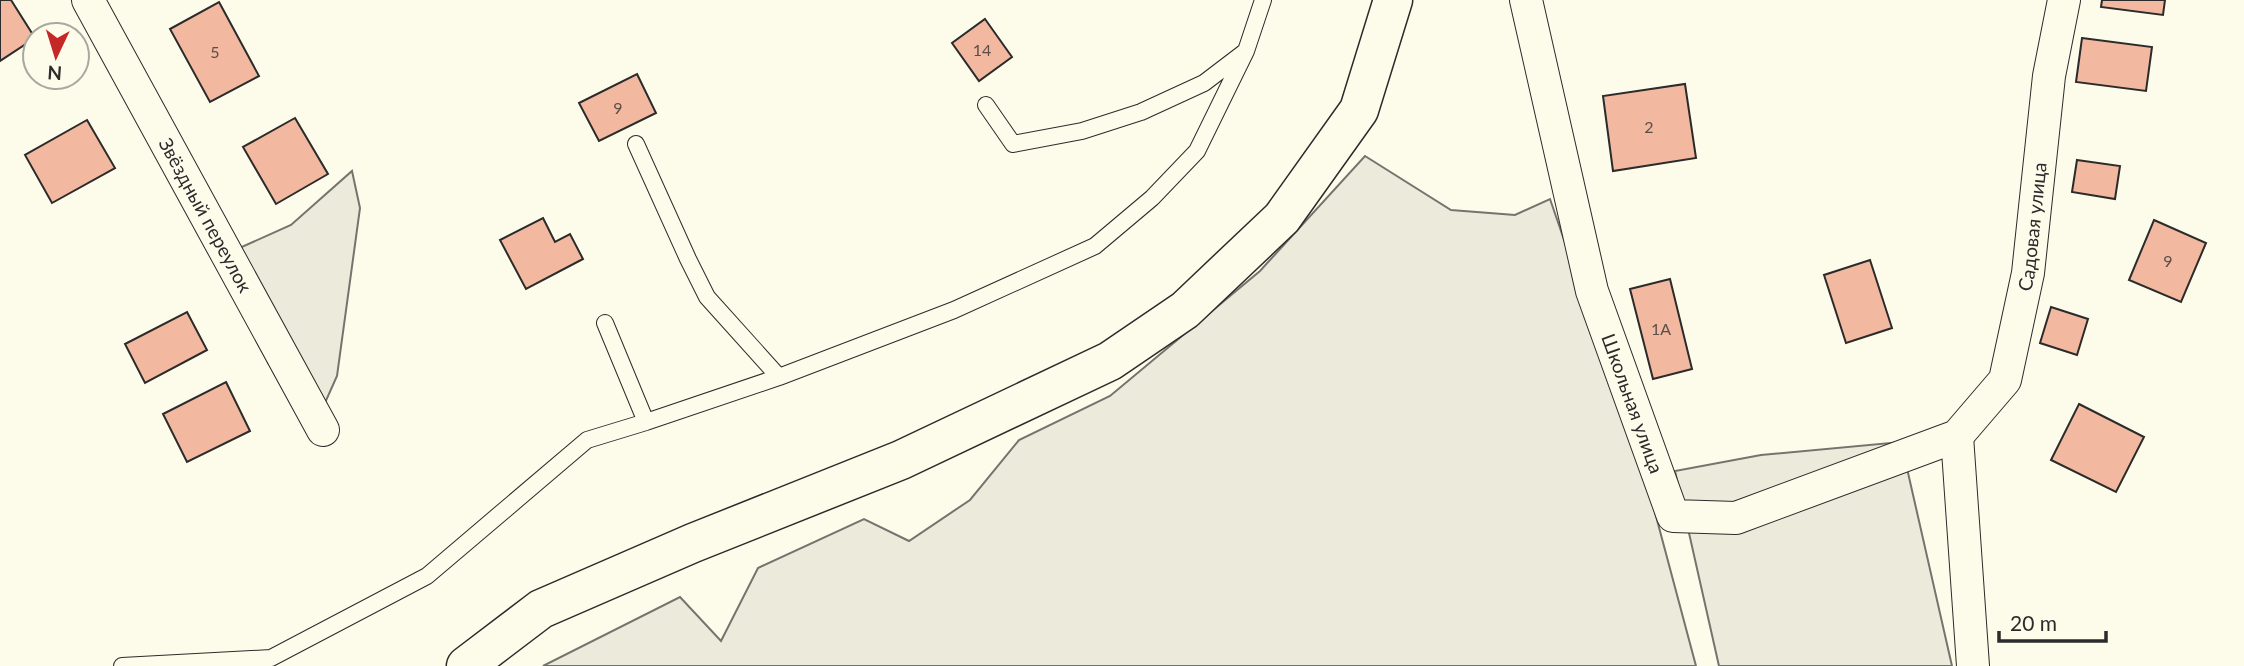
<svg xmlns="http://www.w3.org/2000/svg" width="2244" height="666" viewBox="0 0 2244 666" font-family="Lato,sans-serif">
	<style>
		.green { fill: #ecebdb; stroke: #74746e; stroke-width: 2 }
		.building { fill: #f2b8a0; stroke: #2b2b2b; stroke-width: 2 }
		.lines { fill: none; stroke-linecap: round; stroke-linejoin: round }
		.service-casing { stroke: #2b2b2b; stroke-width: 18 }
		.minor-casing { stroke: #2b2b2b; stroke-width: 34 }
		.tertiary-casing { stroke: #2b2b2b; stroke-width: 41 }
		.service { stroke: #fdfbea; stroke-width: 16 }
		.minor { stroke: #fdfbea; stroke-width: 32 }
		.tertiary { stroke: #fdfbea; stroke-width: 38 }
		.labels { text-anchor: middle; stroke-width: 5; stroke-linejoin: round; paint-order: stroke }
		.number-label { font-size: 16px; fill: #5d4e48 }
		.street-label { font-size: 19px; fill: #2b2b2b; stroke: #fdfbea }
	</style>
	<rect width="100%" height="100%" fill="#fdfbea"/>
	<!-- green -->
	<path class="green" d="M1365,156L1451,210L1515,215L1550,199L1645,475L1696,666H543L680,597L721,641L758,568L864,519L909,541L970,500L1019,440L1110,396L1260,271Z
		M352,171L360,208L337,376L320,414L268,363L259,302L226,254L291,225Z
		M1901,442L1952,666H1719L1675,471L1761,455Z"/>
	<!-- building -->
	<path class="building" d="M0,0H11L35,38L0,61Z
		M2102,0H2165L2163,15L2101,7Z
		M219,2L259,76L210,102L170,29Z
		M985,19L1012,57L979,81L952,43Z
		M2082,38L2152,47L2146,91L2076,82Z
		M637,74L656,113L599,141L579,103Z
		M1685,84L1696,158L1613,171L1603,96Z
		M295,118L328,174L276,204L243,147Z
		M87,120L115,168L52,203L25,155Z
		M2077,160L2120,166L2115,199L2072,192Z
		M543,218L555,242L570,234L583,259L526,289L500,240Z
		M2154,220L2206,243L2181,302L2129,280Z
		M1870,260L1892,328L1846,343L1824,275Z
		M1670,279L1692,369L1653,379L1630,289Z
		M2051,307L2088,319L2077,355L2040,343Z
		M187,312L207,350L145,383L125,344Z
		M226,382L250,431L187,462L163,414Z
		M2079,404L2144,437L2116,492L2051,460Z"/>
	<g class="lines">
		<defs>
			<path id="service" d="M986,105L1013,144L1082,131L1141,112L1204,83L1246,51L1263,0
				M636,144L688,259L707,297L779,377
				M605,323L646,422L779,377L954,310L1095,246L1152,198L1197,151L1246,51
				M122,666L271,658L427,576L587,440L646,422"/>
			<g id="minor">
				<path id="s1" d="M88,0L323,430"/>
				<path id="s2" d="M1526,0L1592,291L1673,516L1736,518L1957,436L2005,380L2028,273L2049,76L2064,0"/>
				<path d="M1957,436L1973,666"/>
			</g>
			<path id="tertiary" d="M466,666L541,609L693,543L901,460L1110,361L1185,310L1282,218L1359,110L1393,0"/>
		</defs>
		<!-- service casing -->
		<use href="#service" class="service-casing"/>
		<!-- minor casing -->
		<use href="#minor" class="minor-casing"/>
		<!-- tertiary casing -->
		<use href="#tertiary" class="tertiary-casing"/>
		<!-- service -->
		<use href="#service" class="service"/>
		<!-- minor -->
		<use href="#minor" class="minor"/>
		<!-- tertiary -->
		<use href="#tertiary" class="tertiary"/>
	</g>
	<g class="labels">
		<!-- number labels -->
		<g class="number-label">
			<text x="982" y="56">14</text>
			<text x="215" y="58">5</text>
			<text x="618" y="114">9</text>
			<text x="1649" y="133">2</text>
			<text x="2168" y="267">9</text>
			<text x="1661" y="335">1А</text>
		</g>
		<!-- street labels -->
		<g class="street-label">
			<text dy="7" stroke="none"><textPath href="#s1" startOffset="245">Звёздный переулок</textPath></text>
			<text dy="7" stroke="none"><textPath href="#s2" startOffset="1066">Садовая улица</textPath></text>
			<text dy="7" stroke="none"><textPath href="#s2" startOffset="418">Школьная улица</textPath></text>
		</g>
	</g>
	<!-- north arrow -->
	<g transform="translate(56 56) rotate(184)"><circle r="33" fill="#fdfbea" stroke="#a9a89e" stroke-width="2"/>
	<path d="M0-5L12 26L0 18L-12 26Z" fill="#c62828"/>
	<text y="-10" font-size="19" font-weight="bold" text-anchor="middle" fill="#2b2b2b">N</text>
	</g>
	<!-- scale -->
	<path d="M1999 631v10h107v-10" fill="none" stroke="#2b2b2b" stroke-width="3.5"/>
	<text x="2010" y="631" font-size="21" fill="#2b2b2b" stroke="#fdfbea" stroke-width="5" paint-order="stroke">20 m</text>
</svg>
